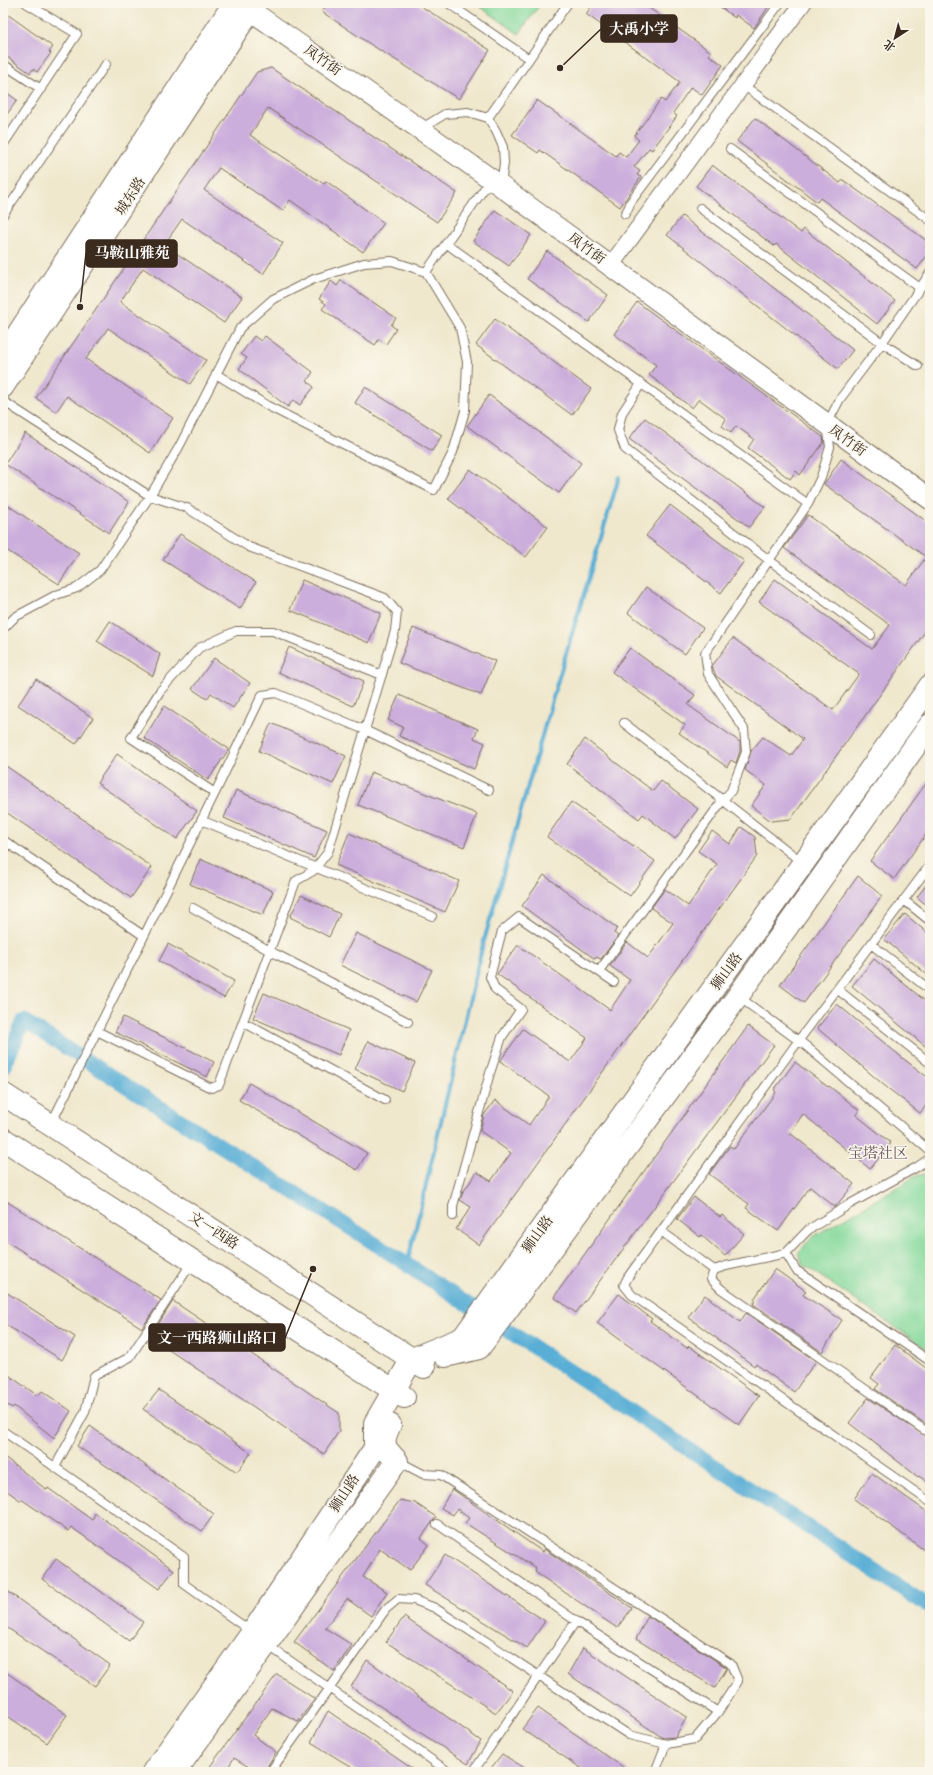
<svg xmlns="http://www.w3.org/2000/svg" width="933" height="1775" viewBox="0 0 933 1775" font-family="'Gentium Book Plus','Noto Serif SC',serif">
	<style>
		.green { fill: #85d99b; stroke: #60825c }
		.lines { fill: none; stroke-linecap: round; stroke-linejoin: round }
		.stream { stroke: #58aed5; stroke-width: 4 }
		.canal { stroke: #58aed5; stroke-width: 15 }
		.building { fill: #cbaedc }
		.service-casing { stroke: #7a6c5b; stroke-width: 10 }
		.minor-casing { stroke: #7a6c5b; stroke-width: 18 }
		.tertiary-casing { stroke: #7a6c5b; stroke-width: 22 }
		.secondary-casing { stroke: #7a6c5b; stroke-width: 24 }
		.primary-casing { stroke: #7a6c5b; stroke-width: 24 }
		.service { stroke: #fff; stroke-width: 8 }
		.minor { stroke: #fff; stroke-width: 16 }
		.tertiary { stroke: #fff; stroke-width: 20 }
		.secondary { stroke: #fff; stroke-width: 22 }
		.primary { stroke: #fff; stroke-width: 22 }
		.labels { text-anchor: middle; stroke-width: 3; stroke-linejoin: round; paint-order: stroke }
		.street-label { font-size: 14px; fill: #3b2a1e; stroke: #fbf7ec }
		.neighbourhood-label { font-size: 15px; fill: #6d5860; stroke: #fbf7ec }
		.leader { fill: none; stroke: #3b2a1e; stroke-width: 1.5 }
		.callout-dot { fill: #3b2a1e; stroke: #fbf7ec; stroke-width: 1.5 }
		.callout { fill: #3b2a1e; stroke: #3b2a1e; stroke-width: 1.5 }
		.callout-label { font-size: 15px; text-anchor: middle; font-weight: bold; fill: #fff }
	</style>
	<rect width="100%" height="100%" fill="#fbf7ec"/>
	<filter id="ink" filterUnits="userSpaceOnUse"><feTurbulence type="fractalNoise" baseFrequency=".025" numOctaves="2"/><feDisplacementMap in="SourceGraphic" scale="8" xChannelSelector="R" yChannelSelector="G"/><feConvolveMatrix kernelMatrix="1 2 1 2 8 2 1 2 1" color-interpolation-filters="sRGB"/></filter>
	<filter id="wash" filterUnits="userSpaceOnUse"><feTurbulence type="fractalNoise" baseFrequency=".012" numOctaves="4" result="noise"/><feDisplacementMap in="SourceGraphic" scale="16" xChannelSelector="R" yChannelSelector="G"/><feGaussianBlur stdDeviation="0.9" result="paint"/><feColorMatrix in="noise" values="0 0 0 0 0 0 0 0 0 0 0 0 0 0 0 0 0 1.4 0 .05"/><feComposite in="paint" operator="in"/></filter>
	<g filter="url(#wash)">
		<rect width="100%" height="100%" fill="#f0e8cd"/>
		<!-- green -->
		<path class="green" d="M475,3H541L519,34Z
			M930,1173V1351L804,1265L798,1253L811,1238L916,1176Z"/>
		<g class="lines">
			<!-- stream -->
			<path class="stream" d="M407,1265L482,948L553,697L619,477"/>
			<!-- canal -->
			<path class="canal" d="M3,1068L24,1021L388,1252L930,1607"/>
		</g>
		<g id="blocks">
			<!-- building -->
			<path class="building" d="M327,3H416L490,50L459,99L373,46L322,12Z
				M594,3H642L711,52L709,55L723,65L702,95L691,87L673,113L677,116L652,150L649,148L634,167L640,171L637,175L641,177L620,207L540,150L538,153L512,135L537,100L616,156L619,152L626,157L639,140L634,136L661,99L665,102L680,82L586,14Z
				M715,3H771L754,28L736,15L735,18Z
				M3,11L53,47L49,52L51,53L37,72L33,69L30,73L3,54Z
				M271,68L457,193L437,222L268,108L250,135L324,184L326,181L384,223L363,252L290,200L283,211L219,168L204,190L283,243L263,274L182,219L164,245L242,297L224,323L143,268L120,302L206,360L190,384L108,328L86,359L173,418L150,453L67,396L56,412L36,398L257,72Z
				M3,90L17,100L3,120Z
				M755,118L840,183L843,180L930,243V252L917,269L820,198L817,202L737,141Z
				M712,165L801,233L804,229L895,301L877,324L776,244L774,246L696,186Z
				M495,210L531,235L509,266L473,241Z
				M682,216L853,350L838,369L667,235Z
				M547,251L608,295L589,322L527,279Z
				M341,280L396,318L391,325L396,329L386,344L379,339L375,345L322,309L326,304L319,299L331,281L337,286Z
				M637,302L823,437L824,442L800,475L796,471L790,479L748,448L754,439L736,426L731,433L722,426L726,419L699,399L692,408L649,375L656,365L614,334Z
				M495,319L591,389L572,415L476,345Z
				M254,336L261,341L265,336L313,372L307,381L314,387L300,405L293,400L288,407L239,369L247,358L241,354Z
				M365,387L442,435L432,451L355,403Z
				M489,395L581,463L559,493L467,426Z
				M645,418L765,507L749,527L629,439Z
				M25,433L129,502L109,533L5,464Z
				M841,459L930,524V625L791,819L771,821L751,806L766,785L745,770L751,751L763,737L791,756L803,739L716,676L712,666L733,638L833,710L859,674L759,602L775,579L872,649L890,625L784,548L808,515L906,585L926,557L824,484Z
				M470,469L548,527L526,557L448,499Z
				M3,502L79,553L59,584L3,548Z
				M670,505L744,561L721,593L646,536Z
				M180,534L256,582L240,609L163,560Z
				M302,580L381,613L369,643L290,610Z
				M646,587L703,628L685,654L628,613Z
				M110,621L160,654L153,676L97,641Z
				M413,628L495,661L481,695L399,663Z
				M289,647L364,681L353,706L278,672Z
				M630,648L695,695L688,705L740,742V751L736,763L731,760L727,767L679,733L685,725L612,672Z
				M214,658L250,683L233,708L211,693L207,699L192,689Z
				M36,679L93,718L76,744L18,705Z
				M399,695L478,729L474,738L485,743L474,769L399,736L403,727L388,720Z
				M164,706L229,749L208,780L144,738Z
				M271,723L346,756L333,784L259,751Z
				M585,739L653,791L661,781L698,809L675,839L643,814L639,819L567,764Z
				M117,754L197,811L177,839L97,783Z
				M3,764L152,867L131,898L3,810Z
				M371,772L477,814L464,847L358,805Z
				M930,778V829L894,879L870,861Z
				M236,790L327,830L314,858L224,818Z
				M571,802L655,861L630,896L547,837Z
				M741,827L755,837L757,856L479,1245L456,1229L471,1207L460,1200L463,1192L477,1172L491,1181L511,1153L480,1131L484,1115L495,1100L529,1125L549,1096L500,1061L523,1029L570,1062L587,1038L497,974L518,945L610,1010L630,980L610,966L627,942L648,958L673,923L651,908L665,889L688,906L717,864L698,851L712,831L730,844Z
				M349,833L459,881L445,912L336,865Z
				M200,859L273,891L263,915L190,884Z
				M544,875L617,928L614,933L618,936L601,959L596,957L595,959L522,906Z
				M858,876L882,896L804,1003L780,985Z
				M930,880V908L917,897Z
				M301,895L340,914L329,937L290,917Z
				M905,914L930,935V977L884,939Z
				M356,933L432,970L416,1002L340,965Z
				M168,944L234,981L224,998L159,961Z
				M874,959L930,1005V1050L852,986Z
				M264,993L349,1030L339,1055L253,1018Z
				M837,1004L905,1060L930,1079V1101L920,1113L885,1086L817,1028Z
				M123,1017L214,1062L207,1077L115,1032Z
				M748,1026L774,1045L576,1313L554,1297Z
				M368,1041L415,1063L402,1091L355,1069Z
				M795,1062L828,1087L829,1086L859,1110L856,1115L891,1143L870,1169L803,1114L790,1133L854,1184L835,1207L810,1187L778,1231L746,1208L749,1204L709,1174L730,1146L734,1149L776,1092L774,1090Z
				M249,1083L367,1153L357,1170L239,1100Z
				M694,1197L720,1217L722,1215L744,1234L725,1256L701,1235L700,1237L677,1219Z
				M3,1199L161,1300L142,1328L3,1239Z
				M775,1269L806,1291L803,1295L842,1320L822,1352L753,1304L756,1300L754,1299Z
				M3,1290L75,1337L62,1360L3,1323Z
				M619,1294L652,1319L650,1321L687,1348L689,1346L759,1396L739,1425L597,1323Z
				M705,1295L740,1322L746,1313L816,1361L794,1392L756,1364L754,1366L688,1317Z
				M173,1301L339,1413V1431L324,1454L151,1338L152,1334Z
				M895,1345L930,1371V1427L875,1389L879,1384L871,1378Z
				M3,1371L38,1396L42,1391L71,1411L54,1438L14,1406L12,1408L3,1402Z
				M159,1390L251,1453L237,1472L143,1409Z
				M868,1398L930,1439V1484L919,1476L918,1477L849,1423Z
				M90,1426L214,1514L202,1531L77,1446Z
				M3,1456L47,1490L48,1488L92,1520L95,1513L174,1570L159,1589L71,1527L68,1531L21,1499V1501L3,1488Z
				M872,1473L930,1514V1541L924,1550L854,1499Z
				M452,1489L543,1552L544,1549L632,1608L617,1628L535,1572L536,1568L465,1523L469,1518L457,1509L453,1515L441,1508Z
				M400,1500L415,1503L436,1517L421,1538L429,1545L410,1570L380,1549L363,1577L387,1592L371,1616L347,1599L325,1628L352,1645L334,1671L294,1642Z
				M445,1555L545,1621L527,1648L425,1585Z
				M56,1559L143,1622L129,1641L42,1579Z
				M3,1588L110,1665L95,1686L3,1625Z
				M648,1616L727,1668L715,1688L636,1639Z
				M404,1617L513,1691L496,1713L386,1642Z
				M583,1648L687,1717L675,1737L663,1738L568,1674Z
				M367,1660L481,1741L468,1764L351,1687Z
				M3,1670L67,1715L47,1743L3,1713Z
				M277,1674L315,1699L298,1721L272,1708L253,1735L276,1752L264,1772H257L234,1758L225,1772H206Z
				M538,1708L630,1772H587L522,1729Z
				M328,1711L417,1772H359L311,1742Z
				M502,1754L531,1772H488Z"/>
		</g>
	</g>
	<g filter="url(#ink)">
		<use href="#blocks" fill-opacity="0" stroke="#7a6c5b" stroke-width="1"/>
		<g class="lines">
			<defs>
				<path id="service" d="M448,3L529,59
					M3,64L41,89
					M743,85L930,220
					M488,118L568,3
					M419,125H427L445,114L468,112L488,118L496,131L503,147L504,163L501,185
					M3,145L77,34L26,3
					M700,208L882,343L918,366
					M625,214L629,207L630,203L780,3
					M3,215L106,64
					M447,244L808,504
					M426,272L491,179
					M920,288L930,273
					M641,384L622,413L618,430L625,449L769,560L871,635
					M3,401L150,496L187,508L249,547L385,598L397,612L395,631L328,852L313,871L296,881L219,1085L211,1088L97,1031
					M3,629L15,617L56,595L77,588L100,570L150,496L179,447L240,328L273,299L314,279L364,263L392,261L426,272L460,328L467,362L465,411L453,452L434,490L266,405L216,374
					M624,723L803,863
					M215,793L262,695L276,693L365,730L489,790
					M201,820L432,916
					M3,840L144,936L51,1124
					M930,865L799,1040L628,1277L624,1285L632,1295L930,1502
					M904,900L930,921
					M193,908L270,951L408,1022
					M144,936L215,793L131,738L160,691L199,648L236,631H273L382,675
					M871,944L930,990
					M599,971L722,801L731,791L746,752L744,729L708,674L705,653L808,504L821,477L830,447L827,424L840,399L882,343L920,288L730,149
					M837,989L930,1063
					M739,997L806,1046L930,1151
					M243,1022L385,1100
					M930,1158L917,1167L850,1204L808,1230L786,1253L796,1270L930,1361
					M453,1216V1206L490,1073L502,1037L521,1009L495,989L490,977L502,931L519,917L614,982
					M661,1231L714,1270
					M786,1253L726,1266L714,1270L711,1279L721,1289L930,1434
					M3,1431L184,1557V1584L252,1632
					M55,1467L85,1412L94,1376L130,1357L192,1262
					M437,1524L576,1621L718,1712
					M266,1644L449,1772
					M270,1772L386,1609L398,1599L414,1600L435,1608L629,1735L666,1744L695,1739L718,1712L738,1681L731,1664L441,1475L423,1474L398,1461
					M473,1772L576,1621
					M655,1772L666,1744"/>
				<path id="minor" d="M611,265L803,3"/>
				<path id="tertiary" d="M240,3L491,179L930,499
					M3,355L233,3
					M3,388L256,3"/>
				<path id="secondary" d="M445,1356L479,1348L738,996L930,725
					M153,1772L252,1633L375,1448V1423L412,1359L463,1338L930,686
					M175,1772L397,1461C383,1447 381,1443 390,1425"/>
				<path id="primary" d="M3,1094L424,1367
					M3,1139L404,1397"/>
			</defs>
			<!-- service casing -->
			<use href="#service" class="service-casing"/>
			<!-- minor casing -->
			<use href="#minor" class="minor-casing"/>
			<!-- tertiary casing -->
			<use href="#tertiary" class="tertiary-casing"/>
			<!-- secondary casing -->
			<use href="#secondary" class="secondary-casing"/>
			<!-- primary casing -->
			<use href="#primary" class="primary-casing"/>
			<!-- service -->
			<use href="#service" class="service"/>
			<!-- minor -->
			<use href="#minor" class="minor"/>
			<!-- tertiary -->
			<use href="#tertiary" class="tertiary"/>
			<!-- secondary -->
			<use href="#secondary" class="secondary"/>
			<!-- primary -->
			<use href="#primary" class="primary"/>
		</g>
	</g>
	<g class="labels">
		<!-- street labels -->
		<g class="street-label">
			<text transform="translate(323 60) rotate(35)" y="5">凤竹街</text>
			<text transform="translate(130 196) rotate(-57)" y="5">城东路</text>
			<text transform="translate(587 248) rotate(36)" y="5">凤竹街</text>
			<text transform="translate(848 440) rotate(36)" y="5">凤竹街</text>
			<text transform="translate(726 971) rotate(-54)" y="5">狮山路</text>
			<text transform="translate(214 1230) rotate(33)" y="5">文一西路</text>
			<text transform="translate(537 1234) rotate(-54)" y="5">狮山路</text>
			<text transform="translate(344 1493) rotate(-57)" y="5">狮山路</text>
		</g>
		<!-- neighbourhood labels -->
		<g class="neighbourhood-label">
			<text x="878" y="1158">宝塔社区</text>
		</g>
	</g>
	<!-- callouts -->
	<path class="leader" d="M560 68L601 29M80 307L86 253M313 1269L285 1338"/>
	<g class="callout-dot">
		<circle cx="560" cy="68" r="4"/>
		<circle cx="80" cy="307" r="4"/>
		<circle cx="313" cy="1269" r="4"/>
	</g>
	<g class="callout">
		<rect x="601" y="15" width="76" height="27" rx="4"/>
		<rect x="86" y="240" width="91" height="27" rx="4"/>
		<rect x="149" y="1324" width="136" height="27" rx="4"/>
	</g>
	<g class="callout-label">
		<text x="639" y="34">大禹小学</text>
		<text x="132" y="258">马鞍山雅苑</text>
		<text x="217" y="1343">文一西路狮山路口</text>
	</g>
	<!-- margin -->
	<rect width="933" height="1775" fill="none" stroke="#fbf7ec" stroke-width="16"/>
	<!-- north arrow -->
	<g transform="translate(895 38) rotate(216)" stroke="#fbf7ec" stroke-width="3" paint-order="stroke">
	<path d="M0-3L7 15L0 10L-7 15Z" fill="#3b2a1e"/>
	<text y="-6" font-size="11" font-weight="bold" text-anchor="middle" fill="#3b2a1e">北</text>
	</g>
</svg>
